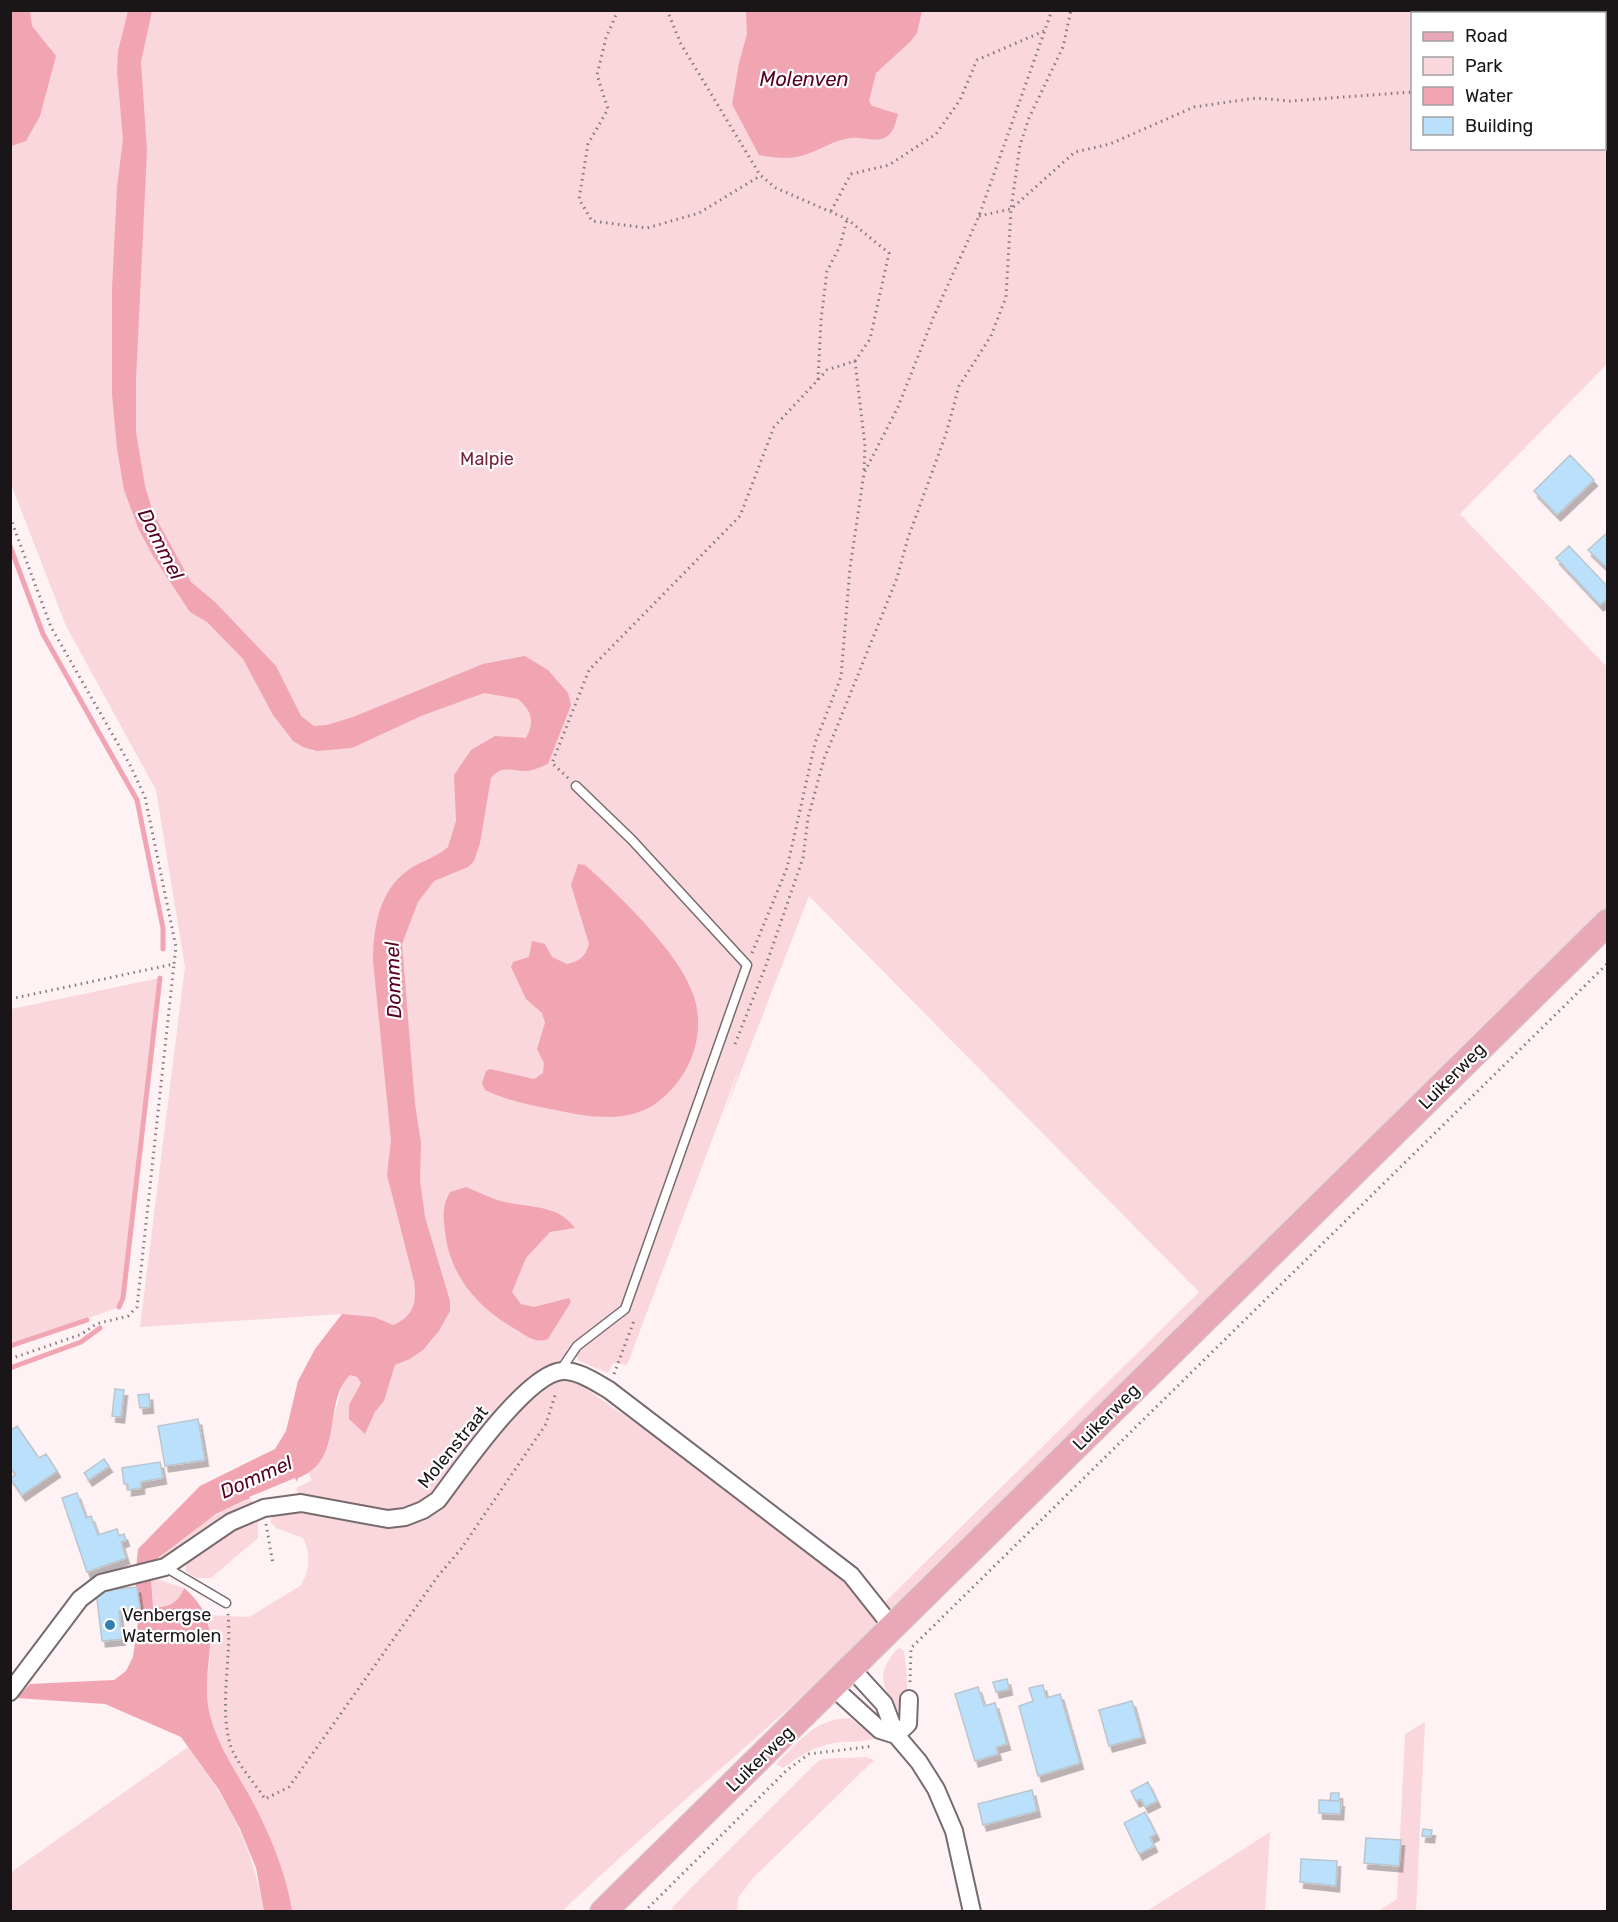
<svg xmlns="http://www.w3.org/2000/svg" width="1618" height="1922" viewBox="0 0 1618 1922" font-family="Rubik,sans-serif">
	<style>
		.green { fill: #fad7dc; fill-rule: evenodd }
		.water { fill: #f1a5b3 }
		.pier { fill: #fff2f4 }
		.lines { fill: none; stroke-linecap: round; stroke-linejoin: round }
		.stream { stroke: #f1a5b3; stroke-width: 5 }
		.building { fill: #bbe0fc; stroke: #bac6ce; stroke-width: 1.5; filter: url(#shadow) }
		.service-casing { stroke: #786b6d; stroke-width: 11 }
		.minor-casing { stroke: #786b6d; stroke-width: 20 }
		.primary-casing { stroke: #d6d5d5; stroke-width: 28 }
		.path { stroke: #837b7c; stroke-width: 3; stroke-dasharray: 1.5 4.5; stroke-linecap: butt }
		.service { stroke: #fff; stroke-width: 8 }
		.minor { stroke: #fff; stroke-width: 16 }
		.primary { stroke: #e9a8b7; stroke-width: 26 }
		.poi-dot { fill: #3180b2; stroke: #fff; stroke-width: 2 }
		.labels { text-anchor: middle; stroke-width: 4.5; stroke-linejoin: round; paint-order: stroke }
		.park-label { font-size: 18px; fill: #77213a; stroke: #fff }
		.street-label { font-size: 18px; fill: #1a1516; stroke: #fff }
		.poi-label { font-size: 18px; fill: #1a1516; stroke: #fff; text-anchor: start }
		.water-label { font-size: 20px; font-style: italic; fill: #580022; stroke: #fff }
	</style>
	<defs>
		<filter id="shadow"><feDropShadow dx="3.5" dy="6" stdDeviation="0" flood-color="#0004"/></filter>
	</defs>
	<rect width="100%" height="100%" fill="#fff2f4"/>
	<!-- green -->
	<path class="green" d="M11,11H1607V364L1460,514L1607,667V909L890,1612L883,1604L1199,1292L809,896L725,1112L740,1066L627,1365L613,1363L608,1373L577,1360L578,1358L564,1356L432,1495L412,1509L381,1512L300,1497L296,1488L312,1480L309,1473L323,1455L344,1380L350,1375L357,1377L361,1383L350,1405L365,1434L375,1412L384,1401L395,1365L410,1359L434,1338L342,1314L140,1327L185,967L156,790L66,626L11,484ZM1412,14H1604V148H1412Z
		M160,978L123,1298L119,1307L11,1346V1009Z
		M565,1379L579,1384L723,1483L848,1581L880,1623C778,1723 666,1813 562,1911H292L284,1875L257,1810L219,1745L210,1716L205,1692L210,1657L207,1615L249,1617L300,1586C310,1571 311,1554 303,1538L276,1528L270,1522L275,1511H307L414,1521C450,1481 516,1393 565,1379Z
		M251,1500L253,1505L154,1565C164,1547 230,1502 251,1500Z
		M252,1520L258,1521V1538L211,1578H196L185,1571L186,1563L239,1526Z
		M151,1577L184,1588C178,1603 169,1608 153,1607Z
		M899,1647L904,1651C907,1671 910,1697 901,1715C882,1688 874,1674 899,1647Z
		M850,1718L876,1738C862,1743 848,1741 834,1743C813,1747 800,1756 783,1768L776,1764C801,1740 814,1719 850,1718Z
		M1425,1722L1416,1911L1377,1912L1397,1899L1405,1734Z
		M188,1747C230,1804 251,1842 264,1911H11L10,1873Z
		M866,1757L874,1760L752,1879L738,1898L737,1911H674L672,1908L690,1889L815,1764L822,1759Z
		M1270,1832L1265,1911H1147Z"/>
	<!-- water -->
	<path class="water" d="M10,11H30L32,26L56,56L40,116L26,141L11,146Z
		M128,11H152L141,62L147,151L136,380V432L145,486L153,513L191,582L215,602L276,666L301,716L314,726L327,725L353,717L483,664L525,656L548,670L568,693L571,705L548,764C542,766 535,770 528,771C512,772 503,764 491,778L480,843L474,861L468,867L434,881L418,902L402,944L415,1104L421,1143L420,1180L425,1217L450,1301V1311L439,1331L423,1350L410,1359L395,1365L384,1401L375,1412L365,1434L349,1419V1405L361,1383L357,1377L350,1375C322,1402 345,1461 298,1478L297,1482L243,1501L216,1514L150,1564L153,1607C169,1608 178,1603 184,1588C231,1628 197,1665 210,1715C219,1750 240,1777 256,1808C272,1840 287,1876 292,1911H264L256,1868L240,1829L219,1790L181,1737L105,1704L16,1698L30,1684L114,1680L126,1671L133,1657L140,1608L135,1580L138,1549L200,1486L275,1449L286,1431L298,1381L315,1349L342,1314L374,1317L393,1325C414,1316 417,1302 414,1281L387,1175L391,1140L373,961C373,929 379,891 407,871C420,861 436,858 448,847L456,821L454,775L471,750L495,736L526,738C535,722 532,711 518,699L484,693L421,716L352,748L317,751L303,747L293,741L273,715L243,659L207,622L190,612L153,556L139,530L124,490L117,449L112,394V289L117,187L123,139L117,71L118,51Z
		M746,11H922L917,33L910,42L876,73L869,101L872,106L898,114C896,122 893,135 884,138C874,142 861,137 851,138C834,140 822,149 807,154C792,160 775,158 759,155L732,104L739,63L747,34Z
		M578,864L585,865C618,894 682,955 694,997C702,1021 698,1049 685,1071C651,1127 607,1121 550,1109C528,1104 505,1100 485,1090L482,1083L486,1071L490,1069L534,1079L543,1073L544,1063L537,1049L545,1023L542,1013L526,999L511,967L513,962L529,957L532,941L545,944L552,957L567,964C580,961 585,957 589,944L571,885Z
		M466,1187C476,1191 486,1196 497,1200C525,1209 556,1202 575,1228L550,1232L526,1258L512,1292L521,1304L534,1307L569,1298L571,1302L548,1339C536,1344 526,1336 515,1329C478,1308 450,1276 445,1232C443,1216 442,1207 450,1192Z"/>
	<!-- pier -->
	<path class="pier" d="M295,1478L297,1482L251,1500L249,1497Z"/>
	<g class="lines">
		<!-- stream -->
		<path class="stream" d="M10,546L43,634L137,800L163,928V949
			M119,1307L123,1298L160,978
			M10,1346L87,1320
			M10,1368L81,1342L100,1328"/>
	</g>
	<!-- building -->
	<path class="building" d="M1570,455L1594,480L1557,515L1534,491Z
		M1608,532V569L1588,550Z
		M1569,546L1608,587V598L1600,605L1556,558Z
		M115,1389L124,1390L121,1417L112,1416Z
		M149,1394L150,1407L140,1408L138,1395Z
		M198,1419L205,1460L165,1466L158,1426Z
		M17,1426L39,1458L46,1454L57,1471L22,1495L10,1478L16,1475L10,1467V1431Z
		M104,1459L109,1466L89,1480L84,1473Z
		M160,1462L163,1478L141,1482V1488L128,1490V1484H124L122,1468Z
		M77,1493L86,1518L91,1516L98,1535L117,1529L119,1536L124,1534L126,1540L121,1542L126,1558L87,1572L62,1498Z
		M137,1587L140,1608L119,1611L122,1639L102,1641L96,1591Z
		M1007,1679L1009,1689L996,1692L993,1682Z
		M1043,1685L1046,1698L1060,1694L1080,1763L1038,1776L1019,1706L1033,1701L1029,1688Z
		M978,1687L984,1706L995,1703L1007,1744L996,1747L998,1754L975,1761L955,1694Z
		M1132,1701L1142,1737L1109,1746L1099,1710Z
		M1148,1782L1157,1801L1145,1807L1141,1799L1136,1801L1131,1791Z
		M1032,1790L1037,1811L983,1825L978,1804Z
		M1331,1793H1339V1801H1330Z
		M1319,1800L1341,1801L1340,1814L1319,1813Z
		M1145,1812L1156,1834L1150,1837L1154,1846L1139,1854L1124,1823Z
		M1423,1829L1432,1830L1431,1837L1422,1836Z
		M1366,1838L1401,1840L1399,1866L1364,1863Z
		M1301,1859L1337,1861L1336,1886L1300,1882Z"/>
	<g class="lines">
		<defs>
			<path id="service" d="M560,1371L577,1346L625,1309L747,965L632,840L576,786
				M165,1567L226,1603"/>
			<path id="minor" d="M852,1669L884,1704L896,1735L919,1762L936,1789L954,1831L972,1912
				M834,1688L880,1730L896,1735
				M10,1692L80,1599L101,1583L165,1567L231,1522L264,1508L301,1503L388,1519L405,1517L423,1510L438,1500C460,1471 526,1374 562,1371C578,1370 595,1382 609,1390L851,1575L893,1628
				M896,1735L908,1724L909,1699"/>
			<path id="primary" d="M603,1912L1608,922"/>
		</defs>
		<!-- service casing -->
		<use href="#service" class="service-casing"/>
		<!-- minor casing -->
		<use href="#minor" class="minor-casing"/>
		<!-- primary casing -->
		<use href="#primary" class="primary-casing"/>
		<!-- path -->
		<path class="path" d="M618,10L606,38L597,75L608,109L588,144L579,199L592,221L647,228L699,213L760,176
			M1604,58L1608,56
			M831,211L851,174L889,165L936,134L960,100L977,60L1044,31
			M979,216L1011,209L1075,152L1110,144L1194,107L1256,98L1290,101L1412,92
			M855,361L865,446L864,470
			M818,380L821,320L827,271L840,246L847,219
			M10,517L51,627L130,765L145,797L176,947L174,964L10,999
			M568,778L552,763L589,670L740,516L774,427L827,370L855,361L870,339L889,253L847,219L776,188L760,175L681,44L667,10
			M752,953L787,868L815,743L841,677L850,568L864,473L898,407L934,316L979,216L1052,10
			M735,1044L765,968L803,858L808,818L824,759L897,578L908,538L946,434L959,386L991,336L1006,297L1011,209L1020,145L1029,118L1063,47L1071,10
			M10,1359L82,1334L96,1324L128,1316L137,1307L174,964
			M614,1374L635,1318
			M266,1524L273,1564
			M228,1614C232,1655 219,1705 230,1744C236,1763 254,1782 265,1799L289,1787L438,1576L461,1549L546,1424L556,1392
			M910,1682L911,1648L1608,963
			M644,1912L787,1770L809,1754L873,1746"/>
		<!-- service -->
		<use href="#service" class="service"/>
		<!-- minor -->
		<use href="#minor" class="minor"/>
		<!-- primary -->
		<use href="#primary" class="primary"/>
	</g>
	<!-- markers -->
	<circle class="poi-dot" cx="110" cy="1625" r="6"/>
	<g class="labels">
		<!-- park labels -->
		<g class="park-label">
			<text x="487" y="465">Malpie</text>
		</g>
		<!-- street labels -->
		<g class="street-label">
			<text transform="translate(1452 1076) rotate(-45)" y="6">Luikerweg</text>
			<text transform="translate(1106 1417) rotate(-45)" y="6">Luikerweg</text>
			<text transform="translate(453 1447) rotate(-51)" y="6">Molenstraat</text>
			<text transform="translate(760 1759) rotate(-44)" y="6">Luikerweg</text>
		</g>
		<!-- poi labels -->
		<g class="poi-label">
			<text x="122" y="1621">Venbergse<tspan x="122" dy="21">Watermolen</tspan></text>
		</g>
		<!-- water labels -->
		<g class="water-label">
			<text x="804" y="86">Molenven</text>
			<text transform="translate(161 544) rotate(63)" y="7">Dommel</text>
			<text transform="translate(393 980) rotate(-92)" y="7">Dommel</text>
			<text transform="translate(256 1477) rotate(-24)" y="7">Dommel</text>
		</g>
	</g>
	<!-- border -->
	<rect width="1618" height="1922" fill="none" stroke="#1a1516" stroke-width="24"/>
	<!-- legend -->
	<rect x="1411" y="12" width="195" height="138" fill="#ffffff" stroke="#a3a1a2" stroke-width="1.5"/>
	<rect x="1423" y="32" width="30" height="9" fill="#e9a8b7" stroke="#a3a1a2" stroke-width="1.5"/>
	<text x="1465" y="42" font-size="18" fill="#1a1516">Road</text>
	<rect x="1423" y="57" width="30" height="18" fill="#fad7dc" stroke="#a3a1a2" stroke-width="1.5"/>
	<text x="1465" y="72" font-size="18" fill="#1a1516">Park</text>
	<rect x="1423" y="87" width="30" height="18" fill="#f1a5b3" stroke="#a3a1a2" stroke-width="1.5"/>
	<text x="1465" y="102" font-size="18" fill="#1a1516">Water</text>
	<rect x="1423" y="117" width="30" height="18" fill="#bbe0fc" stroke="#a3a1a2" stroke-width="1.5"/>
	<text x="1465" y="132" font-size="18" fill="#1a1516">Building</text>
</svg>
